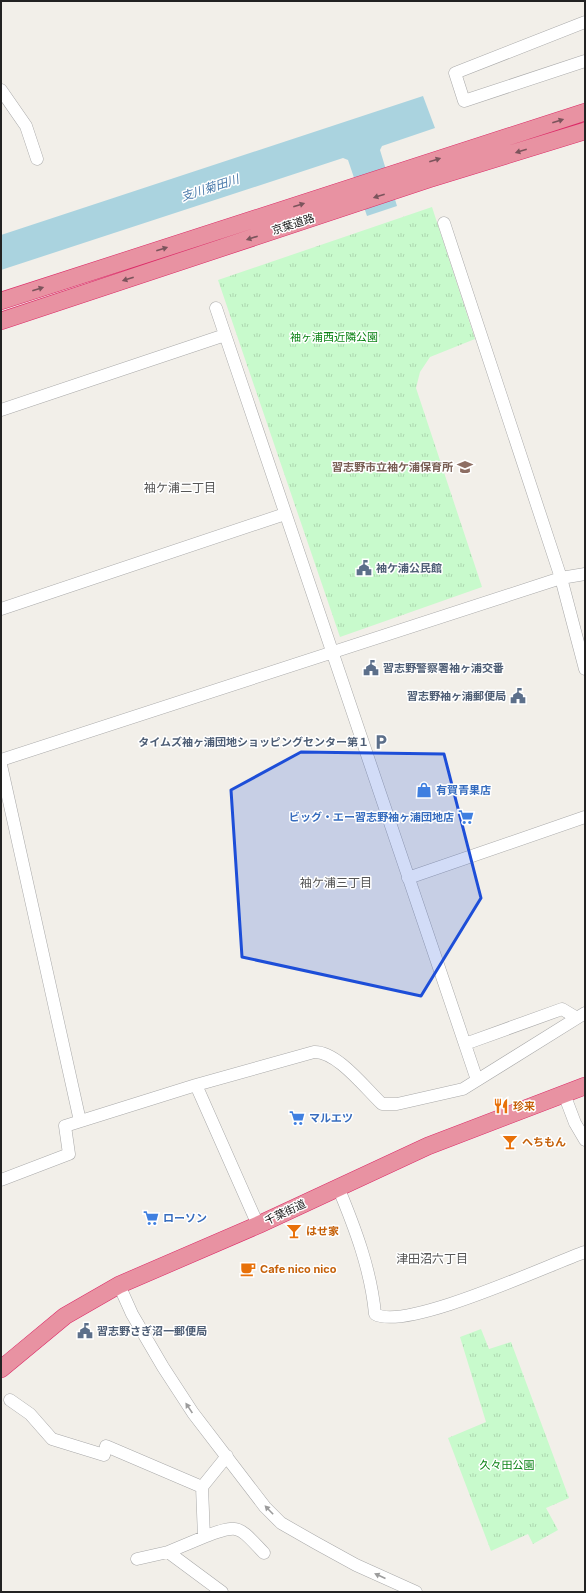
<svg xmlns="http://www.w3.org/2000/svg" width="586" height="1593" viewBox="0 0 586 1593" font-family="Inter,'Noto Sans JP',sans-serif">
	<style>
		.park { fill: url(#park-tufts) }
		.water { fill: #aad3df }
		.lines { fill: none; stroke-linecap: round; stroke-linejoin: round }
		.minor-casing { stroke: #a9a9a9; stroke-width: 13 }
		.highway-casing { stroke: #dc2a67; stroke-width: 18 }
		.minor { stroke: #fff; stroke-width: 12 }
		.highway { stroke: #e892a2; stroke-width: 17 }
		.oneway { fill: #7b545c }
		.oneway2 { fill: #9c9c9c }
		.marked { fill: #1d4ed8; fill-opacity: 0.2; stroke: #1d4ed8; stroke-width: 3; stroke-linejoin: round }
		.labels { text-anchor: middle; stroke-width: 3; stroke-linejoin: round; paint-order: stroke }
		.street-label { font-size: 11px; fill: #222; stroke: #fff }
		.park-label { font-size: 11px; fill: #0c8416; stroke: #fff }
		.education-label { font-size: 11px; font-weight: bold; fill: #785e54; stroke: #fff; text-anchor: end }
		.service-label { font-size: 11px; font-weight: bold; fill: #4e5e75; stroke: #fff; text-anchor: start }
		.shop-label { font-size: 11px; font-weight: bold; fill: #366cbe; stroke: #fff; text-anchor: start }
		.food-label { font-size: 11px; font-weight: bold; fill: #c56008; stroke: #fff; text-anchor: start }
		.water-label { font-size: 12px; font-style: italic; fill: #4a7aab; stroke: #fff }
		.neighbourhood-label { font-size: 12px; fill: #555; stroke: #fff }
	</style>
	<defs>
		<pattern id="park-tufts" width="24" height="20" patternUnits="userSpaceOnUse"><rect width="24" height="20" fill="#c8facc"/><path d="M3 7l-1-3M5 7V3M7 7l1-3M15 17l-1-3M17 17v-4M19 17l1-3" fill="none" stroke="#acd6af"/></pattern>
	</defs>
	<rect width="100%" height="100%" fill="#f2efe9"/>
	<!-- park -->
	<path class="park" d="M432,207L475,339L430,357L420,372L416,388L482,587L340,637L218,280Z
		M481,1329L489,1349L511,1342L569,1498L546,1508L558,1530L533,1544L528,1534L491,1551L448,1438L486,1422L460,1337Z"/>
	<!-- water -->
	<path class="water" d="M423,96L435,128L382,146L380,150L397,206L367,216L348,160L343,158L1,270V235Z"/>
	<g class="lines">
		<defs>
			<path id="minor" d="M585,22L455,73L464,101L585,61
				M1,90L26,126L37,159
				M444,223L561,578L585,669
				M216,308L477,1080
				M1,410L225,335
				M1,609L285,514
				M1,760L561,578L585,574
				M1,765L80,1121
				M408,878L585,817
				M465,1044L562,1009L577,1018
				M196,1085L258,1225
				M564,1094L575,1123L585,1140
				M1,1180L69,1154L65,1126L196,1085L314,1052C337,1051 365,1088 382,1104H397L463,1089L585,1013
				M338,1187C355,1228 371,1270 375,1314C405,1332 548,1265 585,1252
				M119,1285L132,1314L163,1367L193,1413L265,1507L281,1523L316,1543L356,1565L416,1592
				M10,1400L30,1414L52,1439L104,1455L106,1446L202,1487
				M204,1537C240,1523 238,1526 264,1553
				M168,1552L222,1592
				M137,1559L168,1552L204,1537L202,1487L227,1456"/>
			<path id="highway" d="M1,301L585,112
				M1,321L429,179L585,131
				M1,1369L65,1316L119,1285L258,1225L428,1146L585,1086"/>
		</defs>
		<!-- minor casing -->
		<use href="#minor" class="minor-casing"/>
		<!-- highway casing -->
		<use href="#highway" class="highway-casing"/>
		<!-- minor -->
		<use href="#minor" class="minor"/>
		<!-- highway -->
		<use href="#highway" class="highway"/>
	</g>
	<!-- one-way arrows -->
	<defs><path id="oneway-solid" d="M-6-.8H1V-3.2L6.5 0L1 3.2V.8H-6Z"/></defs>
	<g class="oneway">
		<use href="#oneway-solid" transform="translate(558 121) rotate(-18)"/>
		<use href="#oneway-solid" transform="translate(521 151) rotate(163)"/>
		<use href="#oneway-solid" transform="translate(435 160) rotate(-18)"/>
		<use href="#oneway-solid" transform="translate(379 196) rotate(162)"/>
		<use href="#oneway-solid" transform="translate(299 205) rotate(-18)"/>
		<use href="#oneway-solid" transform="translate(252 238) rotate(162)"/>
		<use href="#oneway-solid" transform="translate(162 249) rotate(-18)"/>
		<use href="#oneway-solid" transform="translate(128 279) rotate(162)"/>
		<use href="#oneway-solid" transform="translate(38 289) rotate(-18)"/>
	</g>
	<g class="oneway2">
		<use href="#oneway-solid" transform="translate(189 1408) rotate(-124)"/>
		<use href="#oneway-solid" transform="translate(269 1510) rotate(-134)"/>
		<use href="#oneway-solid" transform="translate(380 1576) rotate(-156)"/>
	</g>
	<!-- marked area -->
	<path class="marked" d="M301,752L444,754L481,898L421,996L242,957L231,790Z"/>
	<!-- icons -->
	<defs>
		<symbol id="school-bare" viewBox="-9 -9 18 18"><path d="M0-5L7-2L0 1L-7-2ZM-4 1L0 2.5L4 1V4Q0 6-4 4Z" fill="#8d6e63" stroke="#fff" stroke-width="2.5" paint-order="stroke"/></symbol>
		<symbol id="civic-bare" viewBox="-9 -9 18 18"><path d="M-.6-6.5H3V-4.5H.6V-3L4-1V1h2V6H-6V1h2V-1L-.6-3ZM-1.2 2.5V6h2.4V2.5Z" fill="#5c6f8a" stroke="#fff" stroke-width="2.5" paint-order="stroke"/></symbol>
		<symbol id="parking-bare" viewBox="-9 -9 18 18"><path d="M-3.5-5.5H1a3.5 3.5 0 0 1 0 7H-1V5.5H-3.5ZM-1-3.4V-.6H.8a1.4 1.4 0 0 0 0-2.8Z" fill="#5c6f8a" stroke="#fff" stroke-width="2.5" paint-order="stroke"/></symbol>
		<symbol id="shop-bare" viewBox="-9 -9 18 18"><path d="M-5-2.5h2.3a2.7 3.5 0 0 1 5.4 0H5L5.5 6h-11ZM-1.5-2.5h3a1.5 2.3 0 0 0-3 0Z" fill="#3f7fe0" stroke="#fff" stroke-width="2.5" paint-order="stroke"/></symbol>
		<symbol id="supermarket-bare" viewBox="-9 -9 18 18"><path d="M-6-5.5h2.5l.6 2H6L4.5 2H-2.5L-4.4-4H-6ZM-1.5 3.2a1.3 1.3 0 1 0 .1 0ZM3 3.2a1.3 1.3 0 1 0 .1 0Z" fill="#3f7fe0" stroke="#fff" stroke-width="2.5" paint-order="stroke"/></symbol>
		<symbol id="restaurant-bare" viewBox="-9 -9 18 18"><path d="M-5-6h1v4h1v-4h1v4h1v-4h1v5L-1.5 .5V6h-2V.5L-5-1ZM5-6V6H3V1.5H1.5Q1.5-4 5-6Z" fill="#e8710a" stroke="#fff" stroke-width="2.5" paint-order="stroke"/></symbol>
		<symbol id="bar-bare" viewBox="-9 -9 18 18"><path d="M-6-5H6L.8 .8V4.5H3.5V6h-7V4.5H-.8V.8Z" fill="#e8710a" stroke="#fff" stroke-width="2.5" paint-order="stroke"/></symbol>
		<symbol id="cafe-bare" viewBox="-9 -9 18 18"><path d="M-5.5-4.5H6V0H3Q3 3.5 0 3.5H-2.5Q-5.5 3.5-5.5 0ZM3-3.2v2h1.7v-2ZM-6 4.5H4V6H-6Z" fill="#e8710a" stroke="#fff" stroke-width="2.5" paint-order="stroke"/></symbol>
	</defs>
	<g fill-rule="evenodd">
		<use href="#school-bare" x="454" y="456" width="22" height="22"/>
		<use href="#civic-bare" x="353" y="557" width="22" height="22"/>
		<use href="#civic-bare" x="360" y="657" width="22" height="22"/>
		<use href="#civic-bare" x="507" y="685" width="22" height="22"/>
		<use href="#parking-bare" x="370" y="731" width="22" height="22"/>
		<use href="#shop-bare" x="413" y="779" width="22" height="22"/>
		<use href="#supermarket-bare" x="455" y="806" width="22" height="22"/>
		<use href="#restaurant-bare" x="490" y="1095" width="22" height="22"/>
		<use href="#supermarket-bare" x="286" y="1107" width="22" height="22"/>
		<use href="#bar-bare" x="499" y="1131" width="22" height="22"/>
		<use href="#supermarket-bare" x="140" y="1207" width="22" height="22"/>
		<use href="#bar-bare" x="283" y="1220" width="22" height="22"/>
		<use href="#cafe-bare" x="237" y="1258" width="22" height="22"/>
		<use href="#civic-bare" x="74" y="1320" width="22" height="22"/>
	</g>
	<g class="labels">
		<!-- street labels -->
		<g class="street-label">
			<text transform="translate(293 224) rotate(-18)" y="4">京葉道路</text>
			<text transform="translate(285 1212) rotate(-25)" y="4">千葉街道</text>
		</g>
		<!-- park labels -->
		<g class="park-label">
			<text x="334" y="341">袖ヶ浦西近隣公園</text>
			<text x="507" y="1469">久々田公園</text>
		</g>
		<!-- education labels -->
		<g class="education-label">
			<text x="453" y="471">習志野市立袖ケ浦保育所</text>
		</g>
		<!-- service labels -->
		<g class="service-label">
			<text x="376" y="572">袖ケ浦公民館</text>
			<text x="383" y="672">習志野警察署袖ヶ浦交番</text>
			<text x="506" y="700" text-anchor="end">習志野袖ヶ浦郵便局</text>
			<text x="369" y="746" text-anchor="end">タイムズ袖ヶ浦団地ショッピングセンター第１</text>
			<text x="97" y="1335">習志野さぎ沼一郵便局</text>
		</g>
		<!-- shop labels -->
		<g class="shop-label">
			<text x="436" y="794">有賀青果店</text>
			<text x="454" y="821" text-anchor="end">ビッグ・エー習志野袖ヶ浦団地店</text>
			<text x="309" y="1122">マルエツ</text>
			<text x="163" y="1222">ローソン</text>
		</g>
		<!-- food labels -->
		<g class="food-label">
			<text x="513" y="1110">珍来</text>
			<text x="522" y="1146">へちもん</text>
			<text x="306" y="1235">はせ家</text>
			<text x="260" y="1273">Cafe nico nico</text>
		</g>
		<!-- water labels -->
		<g class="water-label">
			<text transform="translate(210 188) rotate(-18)" y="4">支川菊田川</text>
		</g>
		<!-- neighbourhood labels -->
		<g class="neighbourhood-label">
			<text x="180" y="492">袖ケ浦二丁目</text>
			<text x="336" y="887">袖ケ浦三丁目</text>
			<text x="432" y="1263">津田沼六丁目</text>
		</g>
	</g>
	<!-- border -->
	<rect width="586" height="1593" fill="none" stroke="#222222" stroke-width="4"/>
</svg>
